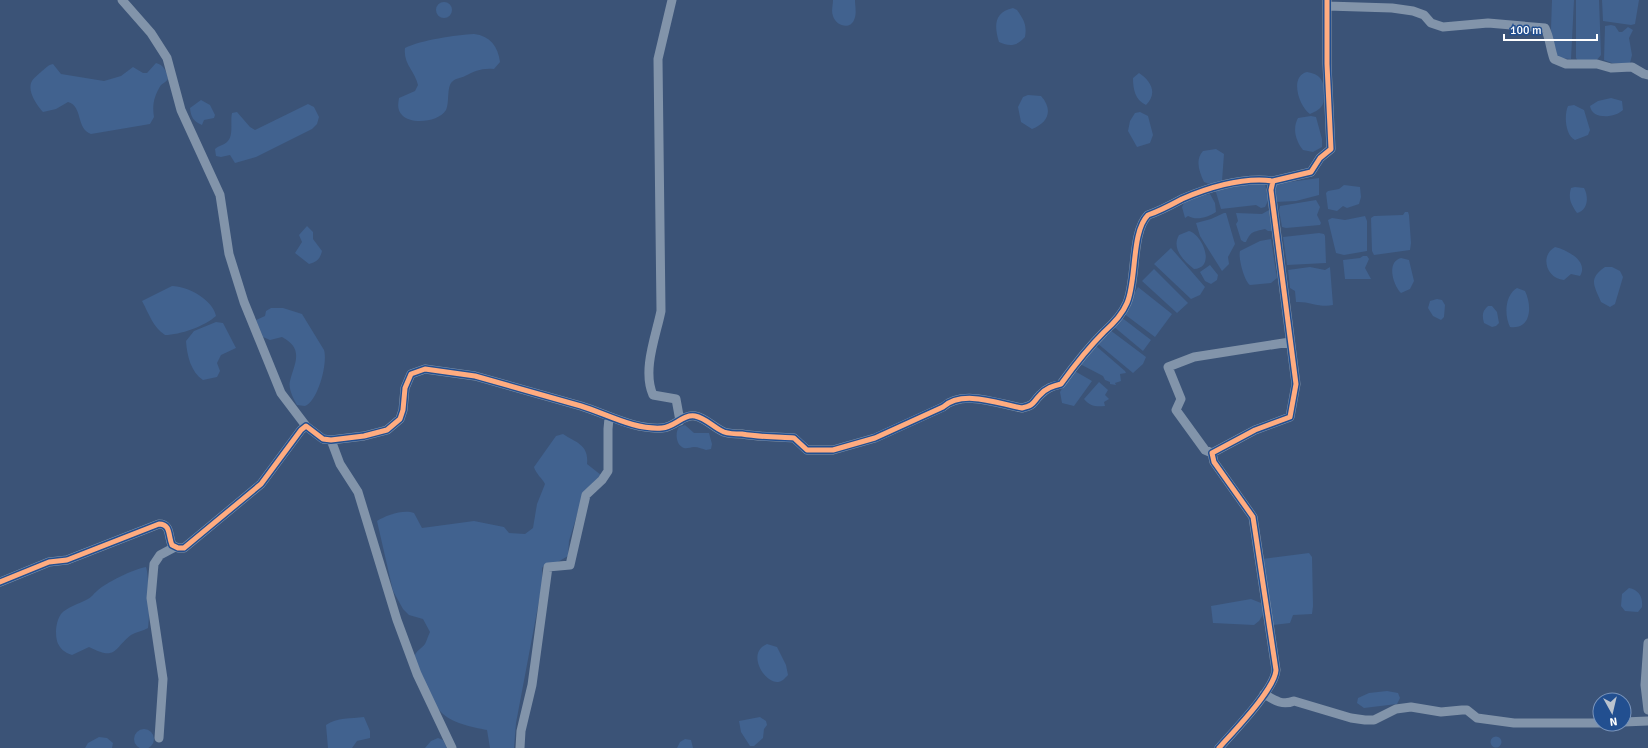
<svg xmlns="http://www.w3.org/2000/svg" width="1648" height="748" viewBox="0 0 1648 748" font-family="Signika,sans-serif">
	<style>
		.water { fill: #41628f }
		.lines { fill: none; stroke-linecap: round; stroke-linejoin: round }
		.minor { stroke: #8294aa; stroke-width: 9 }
		.cycleway-casing { stroke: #224f90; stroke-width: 8 }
		.cycleway { stroke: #ffac80; stroke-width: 5 }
	</style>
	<rect width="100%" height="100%" fill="#3b5377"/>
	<!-- water -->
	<path class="water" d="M833,0H855C855,6 857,14 854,20C850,30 836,26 833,16C831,11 833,5 833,0Z
		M1552,0H1574L1571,59L1557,58L1552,46L1551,29Z
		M1576,0H1599L1601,55L1595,62L1578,61L1576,58Z
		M1602,0H1639L1635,24L1631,25L1603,21Z
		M436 10a8 8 0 1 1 16 0a8 8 0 1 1-16 0Z
		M1013,8L1017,10C1024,20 1027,25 1025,37C1017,46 1010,47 999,42C994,26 994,12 1013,8Z
		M1611,25L1615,26L1619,32H1622L1628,27L1633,30L1629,38L1632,55L1630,63H1612L1604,60L1605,26Z
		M474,34C490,36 498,46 500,62L494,69C481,68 475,71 465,76C461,78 456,78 453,81C446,86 450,102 446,110C439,122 411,125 402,115C397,110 398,104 399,98L415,91L418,85C415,71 403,64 405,48C421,40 456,35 474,34Z
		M156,63C164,65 167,72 168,79C166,82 163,83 161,85C154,96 152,105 154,117L150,124L91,134C76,129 83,106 68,102L56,109L43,112C37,105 28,93 31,83C33,78 38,75 42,71C46,68 48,65 53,64L61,74L104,81L121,76L133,67L143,73H147Z
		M1307,72C1321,74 1325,82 1324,95C1324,99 1324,104 1321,107C1319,110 1314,112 1310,114C1299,107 1289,76 1307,72Z
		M1139,73C1151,81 1158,93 1146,105C1135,100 1133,89 1133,78Z
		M1028,95L1041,96C1053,109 1049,123 1032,129L1021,122L1018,107L1023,97Z
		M1611,98L1622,101L1623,110C1615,118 1592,120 1590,106L1598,101Z
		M201,100L210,105L215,115L214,118L204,120L202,125C193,121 191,117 190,108Z
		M308,104L314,107L319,117L317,124L312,129L256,157L235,163L230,155L221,157L216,156L215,149C218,146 224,145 227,142C234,136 230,122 232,113L237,112L250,127L255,130Z
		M1574,105L1584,110L1590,130L1588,135L1575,140C1565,135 1564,115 1568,106Z
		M1140,112L1148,116L1153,135L1150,143L1137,147L1128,131L1130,121L1135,113Z
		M1311,116L1316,117L1322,139V147L1313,152L1303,150C1296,141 1292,129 1298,118Z
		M1216,149L1224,154L1222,181L1212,185L1204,182C1199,171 1195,160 1203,151Z
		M1319,178V195L1296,201L1275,202L1274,184Z
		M1265,183L1268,201L1265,207L1261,208L1256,205L1221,209L1215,189L1232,186Z
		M1344,185L1360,187L1361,197L1359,204L1347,208L1343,206L1337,211L1328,209L1326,193L1328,191L1339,189Z
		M1575,187L1584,188C1589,197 1588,210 1577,213C1571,204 1568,199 1571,188Z
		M1205,194L1206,195L1210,194L1215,203L1216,212C1208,217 1197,221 1188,216L1185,218L1182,207L1184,203Z
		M1316,200L1320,207L1317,215L1321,223L1320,225L1286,228L1282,227L1279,210L1280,206Z
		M1269,210L1272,231H1268L1265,229C1253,232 1251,231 1246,242H1244L1241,240L1236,224L1238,221L1236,213L1262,214Z
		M1405,212H1408L1409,215L1411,243L1410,250L1374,255L1372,251L1371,218L1374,216L1403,215Z
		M1224,213H1226L1235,244L1228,257L1229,264L1222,271L1200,236L1196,223L1211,219Z
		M1365,216L1367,221V251L1344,255L1336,253L1328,220L1332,218L1345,220Z
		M307,226L313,232V239L322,251C320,259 317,262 309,264L295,253L302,242L299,235Z
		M1189,231C1203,235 1216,268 1194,269C1184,261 1171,249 1179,235Z
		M1319,233L1324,234L1325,236L1326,263L1287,265L1283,237Z
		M1271,239L1277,278L1271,283L1250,285C1244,281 1238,257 1240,251L1260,241Z
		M1555,247C1567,250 1589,261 1580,276L1571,274L1564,280C1547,279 1539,256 1555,247Z
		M1171,248L1205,287L1200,295L1191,299L1154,264Z
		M1363,256H1367L1369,259L1365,268L1371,279H1345L1343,260L1360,258Z
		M1401,258L1409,260L1414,281L1410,289L1401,293C1393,285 1386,262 1401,258Z
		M1210,265L1218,275L1217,280L1211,284L1205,281L1200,272Z
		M1310,267L1325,270L1330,267L1333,305C1320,308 1309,301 1296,302L1295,291L1290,288L1288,270Z
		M1605,267H1612L1620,271L1623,277L1615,304L1610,307L1601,302C1594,285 1588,279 1605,267Z
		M1154,269L1188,303L1177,313L1142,281Z
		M172,286C188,286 213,300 216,316C205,326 180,335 165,335C153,327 149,314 142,301Z
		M1138,287L1172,314L1155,337L1123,313Z
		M1517,288L1525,291C1532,305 1532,330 1510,327C1504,315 1505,295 1517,288Z
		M1437,299L1442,300L1445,305L1444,317L1441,320L1433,316L1428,308L1430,301Z
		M1488,306H1492L1497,312L1499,323L1496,326L1492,327L1484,323C1482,316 1482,311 1488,306Z
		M271,308H283L302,314L324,350C328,363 318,401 305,406L297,405C293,398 288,388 290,381C294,364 305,349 282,337L270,340L263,337L256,320L265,316L266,311Z
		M1121,317L1151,340L1143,351L1113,326Z
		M216,322L223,323L236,348L221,355L217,363L220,371L217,377L203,380C191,372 187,356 186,341L194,331Z
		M1110,330L1146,357L1143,364L1133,373L1097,343Z
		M1096,346L1125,371L1126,373L1120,374L1121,381L1115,383L1116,385L1110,384V382L1105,380L1103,376L1080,364Z
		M1073,370L1092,381L1074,406L1062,403L1060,392Z
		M1099,382L1108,390L1105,395L1109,399L1104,402L1105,406C1095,407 1090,406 1084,399Z
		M685,425L694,433H709L712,444L711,449L706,450C702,449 699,447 694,447C690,447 686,450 682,447C676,444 675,432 679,427Z
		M563,434C577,443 589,445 587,464L601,475L584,492L569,541L568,556L556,563L545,564L542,568V585L516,723L514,748H490L487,730C472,727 451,723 441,712C434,705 413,664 415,655C417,650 422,648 425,644C427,640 428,636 430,632L423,619L409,615L403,609L393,591L377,521C386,515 404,509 414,513L422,528L474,521L504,527L509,533L525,534L533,528L537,504L545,484C542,478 536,474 534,467L556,436Z
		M1309,553L1312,557L1313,606L1312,614L1293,615L1290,623L1273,625L1262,559Z
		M146,567C149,575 150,618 148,628C143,631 136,632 131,635C113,649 117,661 89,647L72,655C65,653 59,648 57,641C55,633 56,621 61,614C67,607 79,604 88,599C92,597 93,594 97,591C105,583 134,569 146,567Z
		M1629,588C1639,590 1643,597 1642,607L1638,612L1625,611L1621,606L1622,594Z
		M1251,599L1261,603L1264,613L1259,621L1254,625L1213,623L1211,606Z
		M767,644L777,647L786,665L788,675C785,678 782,682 778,682C764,683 746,653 767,644Z
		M1387,691L1398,693L1400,698L1397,704L1364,708L1357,703L1358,698L1369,693Z
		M364,717L370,731V738L357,741L352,748H328L326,725C337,717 351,719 364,717Z
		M760,717L766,721L767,725L764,729L763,738L754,746H750L741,732L739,721Z
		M134 739a10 10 0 1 1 20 0a10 10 0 1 1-20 0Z
		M1490.5 742a5.5 5.5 0 1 1 11 0a5.5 5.5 0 1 1-11 0Z
		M99,737L107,738L113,743L112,748H85L88,743Z
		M438,738L443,740L447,748H425L431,741Z
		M685,739L691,740L693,748H677L680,742Z"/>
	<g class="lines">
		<!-- minor -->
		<path class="minor" d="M122,0L151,33L167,58L181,110L220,195L229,254L244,302L281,393L306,426
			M672,0L658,59L661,311C656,336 642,370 653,395L676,399L680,421
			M1327,6L1392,8L1413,11L1424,15L1431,23L1443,27L1488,23L1545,28C1550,38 1550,48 1554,59L1566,64H1597L1611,68L1632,67L1644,74L1648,75
			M331,440L340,464L358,492L397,620L417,674L452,748
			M1212,453L1205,450L1176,410L1181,399L1168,367L1194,357L1290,342
			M0,582L49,562L67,560L159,524C171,524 168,536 172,545L178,548H184L261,484L301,430L306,426L323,439L331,440L364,436L387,430L400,419L403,410L405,388L411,374L425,369L475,376L581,406C607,414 634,430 662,428C675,427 683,414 695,416C706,418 714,428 724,432C730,434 736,434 742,434C760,437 777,437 794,438L807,450H833L875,438L943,407C963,389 999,404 1022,408C1035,405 1032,403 1040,395C1046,388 1053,386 1061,384C1074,366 1088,348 1104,332C1113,324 1122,315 1127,303C1137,280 1131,232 1148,215C1160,211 1171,205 1182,199C1210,187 1243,177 1273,181
			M1648,643L1645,685L1648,710
			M1264,694C1274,700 1282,706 1294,701L1351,718L1365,720H1374L1396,709L1411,707L1441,712L1462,710H1467L1477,718L1514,723H1600
			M1624,722L1648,721
			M159,738L163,679L151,598L154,564L160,555L175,547
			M520,748L521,731L532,685L548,567L570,565L586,495L602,480L608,471V429L609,418
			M1219,748C1233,732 1275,689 1276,670L1253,517L1214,462L1212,453L1255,430L1290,417L1296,384L1271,190L1273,181L1311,172L1320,158L1331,149L1327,64V0"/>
		<defs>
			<path id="cycleway" d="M0,582L49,562L67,560L159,524C171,524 168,536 172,545L178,548H184L261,484L301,430L306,426L323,439L331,440L364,436L387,430L400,419L403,410L405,388L411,374L425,369L475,376L581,406C607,414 634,430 662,428C675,427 683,414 695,416C706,418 714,428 724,432C730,434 736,434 742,434C760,437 777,437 794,438L807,450H833L875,438L943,407C963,389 999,404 1022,408C1035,405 1032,403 1040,395C1046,388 1053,386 1061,384C1074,366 1088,348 1104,332C1113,324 1122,315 1127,303C1137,280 1131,232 1148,215C1160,211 1171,205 1182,199C1210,187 1243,177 1273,181
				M1219,748C1233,732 1275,689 1276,670L1253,517L1214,462L1212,453L1255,430L1290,417L1296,384L1271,190L1273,181L1311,172L1320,158L1331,149L1327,64V0"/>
		</defs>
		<!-- cycleway casing -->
		<use href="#cycleway" class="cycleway-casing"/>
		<!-- cycleway -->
		<use href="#cycleway" class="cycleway"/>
	</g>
	<!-- north arrow -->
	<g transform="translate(1612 712) rotate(172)"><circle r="19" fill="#224f90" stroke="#7a95bc"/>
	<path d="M0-3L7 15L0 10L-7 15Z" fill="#bac3cf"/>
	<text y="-6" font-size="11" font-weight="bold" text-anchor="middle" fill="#ffffff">N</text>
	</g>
	<!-- scale -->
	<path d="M1504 34v6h93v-6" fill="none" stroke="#ffffff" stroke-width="2"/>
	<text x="1510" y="34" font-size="12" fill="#ffffff" stroke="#224f90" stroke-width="3" paint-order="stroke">100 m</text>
</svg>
